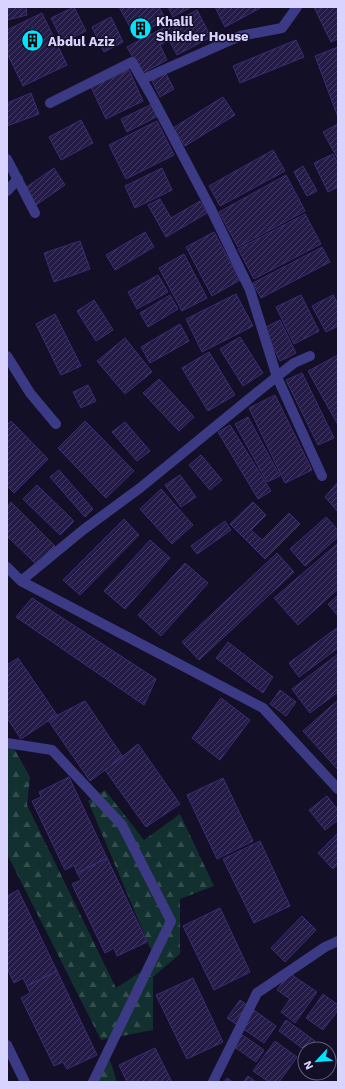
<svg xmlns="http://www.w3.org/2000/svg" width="345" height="1089" viewBox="0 0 345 1089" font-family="'Work Sans',sans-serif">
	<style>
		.forest { fill: url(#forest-firs) }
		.building { fill: url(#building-hatch); stroke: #3b2d73 }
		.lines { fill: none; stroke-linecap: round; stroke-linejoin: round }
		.minor { stroke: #3d3a85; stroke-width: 10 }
		.labels { text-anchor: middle; stroke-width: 3; stroke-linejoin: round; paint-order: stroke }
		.poi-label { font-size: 13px; font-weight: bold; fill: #d9d4ff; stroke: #130f26; text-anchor: start }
	</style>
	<defs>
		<pattern id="forest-firs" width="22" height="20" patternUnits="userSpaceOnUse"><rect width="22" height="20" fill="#12302f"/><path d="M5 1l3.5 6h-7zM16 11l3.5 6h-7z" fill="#344d4e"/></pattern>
		<pattern id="building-hatch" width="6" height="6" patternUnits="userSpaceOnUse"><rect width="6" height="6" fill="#241b47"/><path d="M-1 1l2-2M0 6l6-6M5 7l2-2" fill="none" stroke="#433b63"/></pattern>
	</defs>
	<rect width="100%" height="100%" fill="#130f26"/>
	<!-- forest -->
	<path class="forest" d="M7,736L30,777L27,805L116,988L156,962L88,801L105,790L144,840L180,814L214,886L180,899V954L153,977V1030L101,1040L7,854Z
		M110,1060L117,1082H92Z"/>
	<!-- building -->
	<path class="building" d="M7,7H26L27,15L7,20Z
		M74,7L86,31L63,42L51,18Z
		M119,7H159L166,20L135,36Z
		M168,7H191L173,17Z
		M215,7H262L225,27Z
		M314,7H338V39L331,42Z
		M197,10L211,37L177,55L169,40L160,45L167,60L142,73L127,47Z
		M42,13L67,65L23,86L7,53V30Z
		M111,17L123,42L104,52L92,27Z
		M296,40L304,57L240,83L233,66Z
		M338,47V117L315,56Z
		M129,70L143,101L106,119L91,87Z
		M165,72L174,89L160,97L151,79Z
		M31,93L39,114L7,126V103Z
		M223,97L235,115L185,146L173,128Z
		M152,104L158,116L127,132L121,119Z
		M81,120L93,143L61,160L49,137Z
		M157,121L174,155L126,179L109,145Z
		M338,124V159L323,132Z
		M273,150L285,171L220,206L209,186Z
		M333,154L338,164V187L328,192L314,163Z
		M303,166L317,191L307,196L294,172Z
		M54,168L65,185L36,205L25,188Z
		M162,168L172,190L135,208L125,186Z
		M286,175L305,211L238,247L219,212Z
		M160,199L171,218L200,201L207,213L166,237L148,205Z
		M305,214L321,244L254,279L238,249Z
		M145,232L154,247L115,270L106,255Z
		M214,232L240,280L212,296L186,247Z
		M80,241L90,269L54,282L44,253Z
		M322,247L330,262L261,298L253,283Z
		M184,254L207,298L182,311L159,268Z
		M158,275L168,292L137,309L128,292Z
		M236,294L253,326L202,352L186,319Z
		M170,295L178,309L148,327L140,313Z
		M301,295L319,331L294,344L276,307Z
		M333,295L338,304V326L326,332L312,306Z
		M94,300L113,330L96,341L77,311Z
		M55,314L81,366L61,375L36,324Z
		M280,320L296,353L280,361L264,328Z
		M180,324L189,341L150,363L141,347Z
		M240,337L263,373L243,386L220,349Z
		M125,338L152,372L125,394L97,361Z
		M209,352L235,395L208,411L182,368Z
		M338,355V425L308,371Z
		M302,373L334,438L318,445L286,380Z
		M159,379L194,417L179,431L143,393Z
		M88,385L96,401L81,408L73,392Z
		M275,395L312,470L285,483L249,408Z
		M248,417L280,476L267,482L235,424Z
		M11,421L48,459L14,493L7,486V425Z
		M85,421L134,471L106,498L58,448Z
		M125,422L150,451L137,461L112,432Z
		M230,425L271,491L258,499L218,432Z
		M201,455L222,480L210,490L189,465Z
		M59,470L93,509L85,517L50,477Z
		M180,475L196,497L181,507L165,485Z
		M338,482V512L325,497Z
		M37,485L74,521L60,535L23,499Z
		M161,489L193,525L172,544L140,509Z
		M11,502L55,546L37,565L7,536V507Z
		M253,502L266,515L251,530L262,540L289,513L300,524L265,559L230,524Z
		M326,517L338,530V537L305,566L290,549Z
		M124,519L139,535L80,595L63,580Z
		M225,521L231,530L197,554L191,546Z
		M150,540L170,558L125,609L104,591Z
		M338,543V589L298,625L274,598Z
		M277,553L294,572L199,660L182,642Z
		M185,563L208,583L161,636L138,615Z
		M338,595V616L328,604Z
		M32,598L156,679L144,705L16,617Z
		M338,627V648L299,677L289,663Z
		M228,642L273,677L263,693L216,658Z
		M338,654V692L310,713L292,689Z
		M18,658L57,715L21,739L7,718V665Z
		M280,690L296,702L286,716L270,704Z
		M221,698L250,720L220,760L192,738Z
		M338,700V770L303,731Z
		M85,701L123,757L90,781L48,720Z
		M138,744L180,804L146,827L105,770Z
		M69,777L107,858L77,873L74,865L65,870L32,801L41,797L39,792Z
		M223,778L253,841L217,859L187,795Z
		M327,796L338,810V820L325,830L309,810Z
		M338,833V864L333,869L318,853Z
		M260,841L290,906L254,923L223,859Z
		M107,858L147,942L117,956L114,948L105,953L72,884L81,880L77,873Z
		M18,890L57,971L27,986L23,978L14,983L7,968V896Z
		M220,908L250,972L214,990L183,926Z
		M302,916L316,930L285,962L271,948Z
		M57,971L97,1055L67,1069L63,1062L54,1066L21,998L30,993L27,986Z
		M289,973L317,992L295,1023L281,1012L290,999L277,990Z
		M193,978L223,1042L187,1059L156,995Z
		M323,994L338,1005V1010L323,1030L306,1018Z
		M240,1000L276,1026L264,1043L227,1018Z
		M286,1020L315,1041L309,1049L305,1050L279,1031Z
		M241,1034L264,1050L256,1062L233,1046Z
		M275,1041L297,1057L279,1082H269L253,1071Z
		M155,1048L172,1082H127L119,1065Z
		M248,1076L256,1082H243Z
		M227,1078L233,1082H224Z"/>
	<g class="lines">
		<!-- minor -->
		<path class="minor" d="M143,79L240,36L282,28L297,7
			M50,103L132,62L152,97L210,207L250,290L277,377L322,476
			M7,159L35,213
			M7,191L18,179
			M7,356L30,393L56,424
			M7,567L21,581L263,708L338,789
			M21,581L83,530L140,488L260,390L294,363L310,356
			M7,743L52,750L122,825L171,921L93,1082
			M7,1045L25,1082
			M213,1082L257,993L325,947L338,941"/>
	</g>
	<!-- icons -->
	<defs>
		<symbol id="building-disc" viewBox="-11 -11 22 22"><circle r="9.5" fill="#00e5ff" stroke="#130f26"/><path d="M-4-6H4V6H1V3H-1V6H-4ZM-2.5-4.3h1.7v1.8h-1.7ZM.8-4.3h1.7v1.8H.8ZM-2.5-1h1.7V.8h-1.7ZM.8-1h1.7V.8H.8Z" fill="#111"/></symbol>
	</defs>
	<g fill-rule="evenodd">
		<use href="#building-disc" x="128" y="16" width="25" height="25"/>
		<use href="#building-disc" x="20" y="28" width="25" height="25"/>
	</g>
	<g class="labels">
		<!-- poi labels -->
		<g class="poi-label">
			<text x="156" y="26">Khalil<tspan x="156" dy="15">Shikder House</tspan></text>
			<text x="48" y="46">Abdul Aziz</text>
		</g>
	</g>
	<!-- border -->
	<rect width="345" height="1089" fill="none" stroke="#d9d4ff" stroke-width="16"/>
	<!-- north arrow -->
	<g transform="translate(317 1061) rotate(244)"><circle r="19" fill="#130f26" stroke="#625e7d"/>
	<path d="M0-3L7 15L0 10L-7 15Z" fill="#00e5ff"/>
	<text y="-6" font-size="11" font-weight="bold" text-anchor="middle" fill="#d9d4ff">N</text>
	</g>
</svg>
